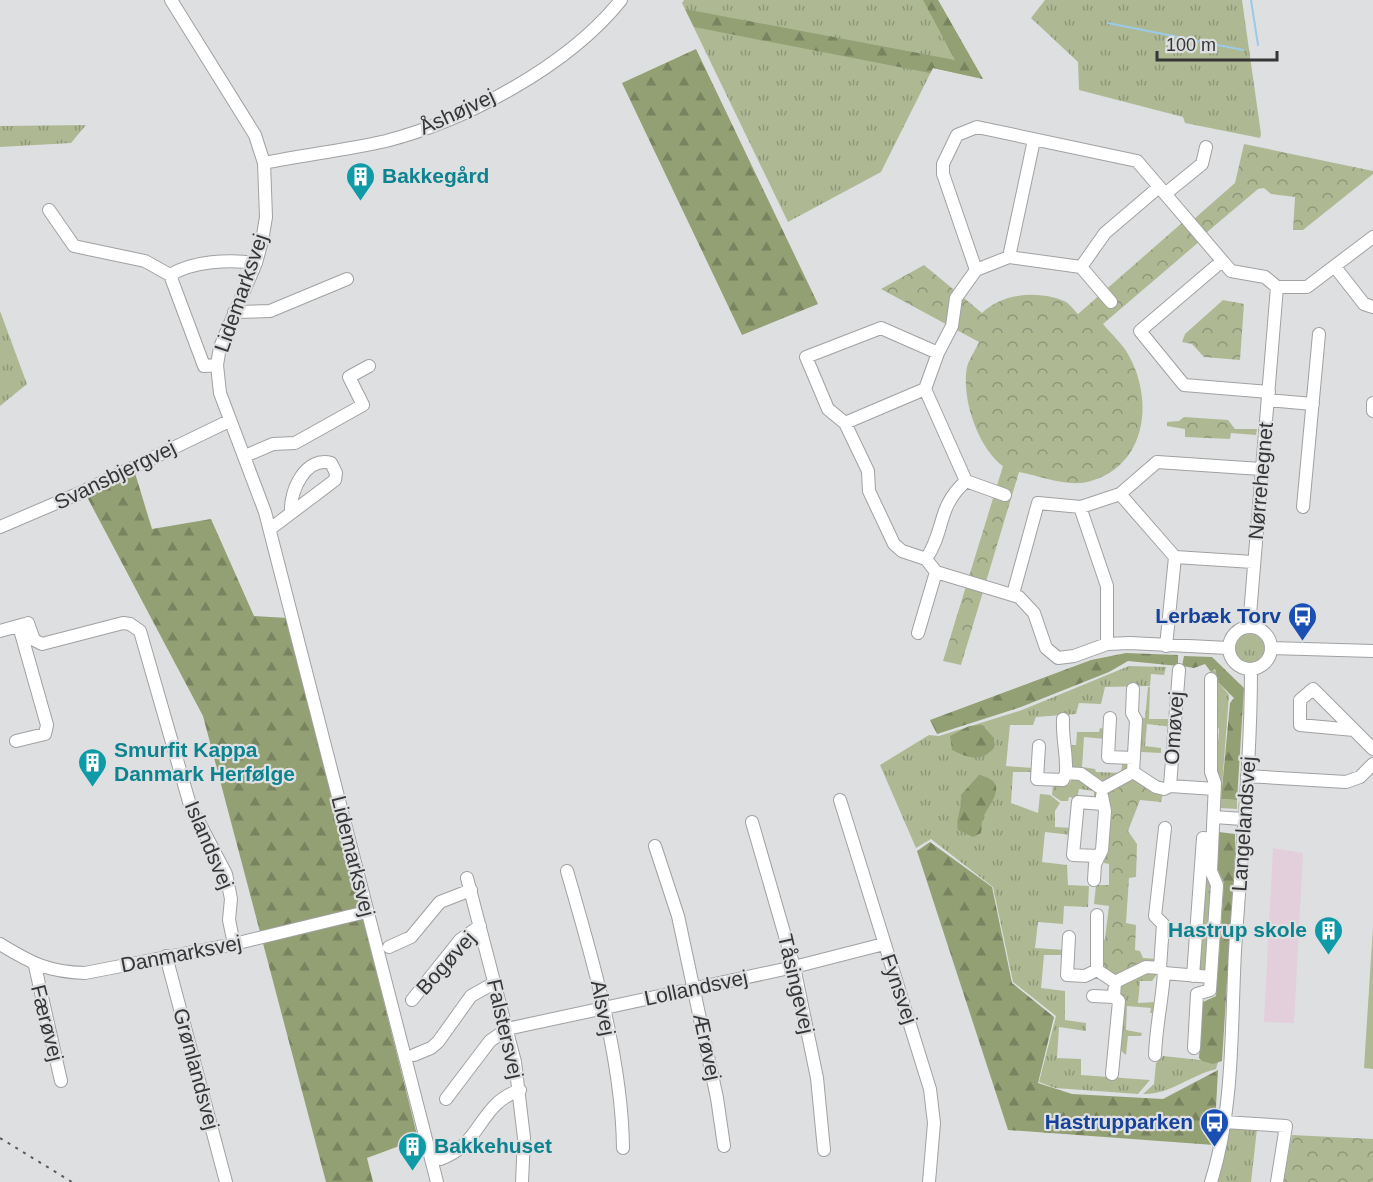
<svg xmlns="http://www.w3.org/2000/svg" width="1373" height="1182" viewBox="0 0 1373 1182" font-family="Helvetica,sans-serif">
	<style>
		.education { fill: #e3cedc }
		.grass { fill: url(#grass-tufts) }
		.forest { fill: url(#forest-firs) }
		.park { fill: url(#park-crowns) }
		.garden { fill: #aeb994 }
		.lines { fill: none; stroke-linecap: round; stroke-linejoin: round }
		.stream { stroke: #9acae7; stroke-width: 2 }
		.minor-casing { stroke: #a0a1a2; stroke-width: 14 }
		.minor { stroke: #fff; stroke-width: 12 }
		.rail { stroke: #59595b; stroke-width: 2; stroke-dasharray: 3 6; stroke-linecap: butt }
		.labels { text-anchor: middle; stroke-width: 4.5; stroke-linejoin: round; paint-order: stroke }
		.street-label { font-size: 21px; fill: #363637; stroke: #dedfe1 }
		.culture-label { font-size: 21px; font-weight: bold; fill: #0d838f; stroke: #dedfe1; text-anchor: start }
		.transit-label { font-size: 21px; font-weight: bold; fill: #164399; stroke: #dedfe1; text-anchor: end }
	</style>
	<defs>
		<pattern id="grass-tufts" width="24" height="20" patternUnits="userSpaceOnUse" patternTransform="scale(1.5)"><rect width="24" height="20" fill="#aeb994"/><path d="M3 7l-1-3M5 7V3M7 7l1-3M15 17l-1-3M17 17v-4M19 17l1-3" fill="none" stroke="#8e977a"/></pattern>
		<pattern id="forest-firs" width="22" height="20" patternUnits="userSpaceOnUse" patternTransform="scale(1.5)"><rect width="22" height="20" fill="#93a073"/><path d="M5 1l3.5 6h-7zM16 11l3.5 6h-7z" fill="#79835f"/></pattern>
		<pattern id="park-crowns" width="20" height="18" patternUnits="userSpaceOnUse" patternTransform="scale(1.5)"><rect width="20" height="18" fill="#aeb994"/><path d="M2 6a3 3 0 1 1 6 0M12 15a3 3 0 1 1 6 0" fill="none" stroke="#8e977a"/></pattern>
	</defs>
	<rect width="100%" height="100%" fill="#dedfe1"/>
	<!-- education -->
	<path class="education" d="M1273,848L1303,853L1294,1023L1264,1022Z"/>
	<!-- grass -->
	<path class="grass" d="M684,0H938L983,79L933,68L881,172L788,222L682,3Z
		M1045,0H1242L1261,134L1260,138L1185,123L1183,117L1079,90L1078,62L1031,18Z
		M86,125L71,143L0,147V126Z
		M0,311L27,384L0,406Z
		M1235 649a15 15 0 1 1 30 0a15 15 0 1 1-30 0Z
		M1129,666L1166,667L1164,675L1151,674L1150,686L1105,687L1101,704L1079,703L1076,714L1036,717L1033,725H1010L1006,766L1033,768V772H1013L1011,803L1038,813L1040,794L1050,795L1060,803L1055,811V827L1073,828L1072,835L1045,832L1042,862L1067,865L1068,885L1089,886L1088,907L1064,906L1063,924L1038,922L1035,948L1065,950V955H1044L1041,988L1065,991V1020L1086,1023V1031L1059,1027L1057,1058L1081,1059V1075L1150,1080L1138,1094L1055,1088L1039,1082L1056,1016L1013,982L993,887L931,839L916,848L880,765L929,735L939,736L1022,710Z
		M1214,670L1218,674L1219,683L1229,695L1221,799L1237,800V809L1220,808V777L1216,772L1219,729L1215,725L1216,676L1207,674Z
		M1148,687H1150L1149,719H1172V727L1147,724L1145,746L1161,748V753L1141,752L1139,770L1138,717L1145,718Z
		M1100,728L1105,729L1106,739L1084,737L1082,767L1095,769L1096,772L1121,773L1123,759L1132,760L1130,770L1103,783L1070,765L1071,745H1076L1077,732H1099Z
		M1073,778H1082L1099,790L1094,802V791L1079,789L1077,799L1069,797L1068,801H1061L1052,795L1053,785H1068Z
		M1205,843L1213,884L1206,972L1199,969Z
		M1147,972L1157,974L1152,981H1140L1138,1003L1155,1002V1013H1150L1151,1008L1127,1006L1126,1030L1142,1033L1141,1036H1128L1126,1055L1120,1050L1118,992L1120,985Z
		M1163,1056L1218,1062L1216,1069C1191,1075 1169,1095 1143,1094L1154,1084L1156,1063Z
		M1229,1128L1257,1129L1251,1182H1214Z"/>
	<!-- forest -->
	<path class="forest" d="M923,0H938L983,79L933,68L930,73L694,27L685,9L955,60Z
		M696,49L818,304L742,335L622,83Z
		M135,473L152,529L211,519L254,616L288,618L418,1139L367,1158L373,1182H326L203,716L86,495Z
		M1126,653L1178,655V666L1128,661L1109,672L1021,707L937,734L930,720L1091,660Z
		M1184,656L1212,657L1244,688L1237,800L1221,799L1230,703L1234,698L1219,683L1215,669L1211,672L1205,664L1194,668L1182,666Z
		M982,725L994,738V748C980,763 969,758 952,750L950,736L969,726Z
		M979,775C1011,782 990,802 983,818C981,823 982,828 981,833L973,837L958,830C955,820 963,807 961,795Z
		M1219,832L1235,834V854L1222,1061L1213,1064L1202,1061L1199,1058L1203,1002L1216,996L1224,883L1217,868Z
		M930,842L992,887L1012,983L1054,1017L1038,1083L1072,1094L1163,1099L1218,1070L1214,1145L1008,1130L917,851Z"/>
	<!-- park -->
	<path class="park" d="M1244,144L1373,171V174L1303,230H1293L1295,197L1271,194L1264,188L1258,189L1206,233L1194,219L1235,183Z
		M1183,222L1200,241L1103,324C1111,334 1123,344 1129,356C1154,401 1146,465 1091,481C1067,488 1042,476 1019,472L961,665L943,661L1003,466C978,448 961,398 967,367C969,359 976,349 979,342L881,289L924,265L982,313C1003,293 1038,290 1064,301C1069,303 1074,310 1078,314Z
		M1223,300L1244,304L1240,360L1204,357L1192,344L1182,342L1185,334Z
		M1184,417L1228,420L1235,429H1257L1256,435L1231,433L1230,439L1185,437V429L1167,426V422L1179,421Z
		M1133,778L1163,793L1161,802L1140,800L1128,831L1137,844L1136,877L1129,878L1126,923L1136,925L1135,950L1140,951L1143,958L1159,959V968L1115,979L1100,967L1101,940L1105,939L1109,906L1094,904L1096,885H1109V864L1104,863L1107,790Z
		M1292,1135L1373,1139V1182H1283Z"/>
	<!-- garden -->
	<path class="garden" d="M1373,927V1069L1364,1068Z"/>
	<g class="lines">
		<!-- stream -->
		<path class="stream" d="M1251,0L1258,45
			M1108,23L1243,50"/>
		<defs>
			<path id="minor" d="M171,0L255,135L264,163L266,217L262,241L256,263L220,347L217,365L220,393L265,512L437,1182
				M264,163C304,155 346,150 386,141C467,120 568,66 621,0
				M1165,194L1202,164L1206,147
				M49,210L74,246L145,261L170,275C193,261 229,259 256,263
				M1009,257L1034,140
				M1222,261L1140,331L1184,385L1269,392
				M1081,267L1105,233L1159,187
				M1335,267L1364,304L1373,307
				M976,270L943,174V164L957,135L977,127L1137,161L1231,271L1265,277L1277,287
				M976,270L956,298L952,326L938,353L925,389L966,481L1005,495
				M976,270L1009,257L1081,267L1111,302
				M170,275L204,366L217,365
				M1277,287H1307L1373,237
				M234,312L270,311L347,279
				M938,353L881,328L806,357L828,409L845,423L868,471L869,491L894,544L902,551L926,559L936,572L1019,597L1034,613L1046,648L1058,658L1074,656L1107,644L1130,643L1228,648
				M1268,400L1313,404
				M1373,403V411
				M845,423L925,389
				M245,456L273,444L295,443L363,405L349,377L369,366
				M1120,494L1175,557L1166,646
				M1080,507L1107,586V644
				M1303,507L1319,334
				M0,527L82,492L229,421
				M270,529L335,480L336,473L331,463C306,456 290,490 291,511
				M1175,557L1253,562
				M926,559C946,529 936,508 966,481
				M1013,594L1038,503L1081,507L1120,494L1157,462L1261,469
				M28,623L34,640L42,644L123,623L130,624L140,631L190,805L226,874L231,899L229,920L234,944
				M1229 648a21 21 0 1 1 42 0a21 21 0 1 1-42 0Z
				M1249,627L1277,287
				M0,631L25,624
				M918,633L936,572
				M1271,648L1373,651
				M1110,718L1108,757L1134,758
				M1063,719C1062,738 1067,754 1066,773
				M1354,730L1300,725V700L1313,689L1373,749
				M16,741L45,734L47,725L19,626
				M1039,746L1037,779L1063,780L1066,773L1081,774L1102,789L1133,772L1156,787L1164,789L1170,786L1215,789
				M1133,772L1136,720L1132,713L1133,689
				M1247,776L1346,782L1360,777L1373,764
				M1170,786L1179,670
				M840,800L930,1089L934,1123L929,1182
				M1214,817L1243,819
				M752,822L794,967L817,1078L824,1150
				M655,846L678,916L717,1098L724,1146
				M1099,856L1073,855L1078,802L1103,804
				M567,871C592,957 622,1058 623,1148
				M467,878L515,1062L524,1138L522,1182
				M1094,880L1095,864L1102,850L1105,811L1102,796
				M1097,915V970
				M1069,937L1067,975L1085,976L1097,970L1115,982L1146,967L1160,968L1164,973L1211,977
				M0,944C31,963 48,972 85,973L234,944L366,912
				M389,947L411,937L440,902L471,890
				M166,956L226,1182
				M35,966L61,1081
				M1160,968L1163,924L1155,916L1165,828
				M1193,976L1203,838L1212,839
				M1093,996L1114,997
				M412,1000L460,940L480,926
				M1194,1048L1197,994L1210,990L1217,885L1211,871L1215,783L1211,772V679
				M414,1055L431,1048L438,1042L471,996L494,983
				M1155,1055C1156,1026 1162,1002 1164,973
				M1112,1074L1119,1001L1114,997L1115,982
				M446,1099L490,1041L507,1029L794,967L884,944
				M1224,1122L1286,1126L1277,1182
				M440,1159C482,1145 478,1104 520,1090
				M1211,1182C1234,1109 1231,1027 1235,951C1241,857 1251,763 1251,669"/>
		</defs>
		<!-- minor casing -->
		<use href="#minor" class="minor-casing"/>
		<!-- minor -->
		<use href="#minor" class="minor"/>
		<!-- rail -->
		<path class="rail" d="M0,1138L72,1182"/>
	</g>
	<!-- icons -->
	<defs>
		<symbol id="building-pin" viewBox="-11 -11 22 30"><path d="M0 17L-7.5 6A9.5 9.5 0 1 1 7.5 6Z" fill="#0f9aa8" stroke="#dedfe1"/><path d="M-4-6H4V6H1V3H-1V6H-4ZM-2.5-4.3h1.7v1.8h-1.7ZM.8-4.3h1.7v1.8H.8ZM-2.5-1h1.7V.8h-1.7ZM.8-1h1.7V.8H.8Z" fill="#fff"/></symbol>
		<symbol id="bus-pin" viewBox="-11 -11 22 30"><path d="M0 17L-7.5 6A9.5 9.5 0 1 1 7.5 6Z" fill="#1a4fb4" stroke="#dedfe1"/><path d="M-5-6H5V4H4V6H2V4H-2V6H-4V4H-5ZM-3.5-4V0h7V-4ZM-3.5 1.2v1.5H-2V1.2ZM2 1.2v1.5H3.5V1.2Z" fill="#fff"/></symbol>
	</defs>
	<g fill-rule="evenodd">
		<use href="#building-pin" x="344" y="160" width="33" height="45"/>
		<use href="#bus-pin" x="1286" y="600" width="33" height="45"/>
		<use href="#building-pin" x="76" y="746" width="33" height="45"/>
		<use href="#building-pin" x="1312" y="914" width="33" height="45"/>
		<use href="#bus-pin" x="1198" y="1106" width="33" height="45"/>
		<use href="#building-pin" x="396" y="1130" width="33" height="45"/>
	</g>
	<g class="labels">
		<!-- street labels -->
		<g class="street-label">
			<text transform="translate(457 112) rotate(-25)" y="7">Åshøjvej</text>
			<text transform="translate(241 293) rotate(-71)" y="7">Lidemarksvej</text>
			<text transform="translate(115 475) rotate(-26)" y="7">Svansbjergvej</text>
			<text transform="translate(1261 481) rotate(-85)" y="7">Nørrehegnet</text>
			<text transform="translate(1174 728) rotate(-86)" y="7">Omøvej</text>
			<text transform="translate(1244 824) rotate(-86)" y="7">Langelandsvej</text>
			<text transform="translate(209 845) rotate(67)" y="7">Islandsvej</text>
			<text transform="translate(353 856) rotate(76)" y="7">Lidemarksvej</text>
			<text transform="translate(181 954) rotate(-11)" y="7">Danmarksvej</text>
			<text transform="translate(446 963) rotate(-48)" y="7">Bogøvej</text>
			<text transform="translate(796 984) rotate(77)" y="7">Tåsingevej</text>
			<text transform="translate(696 988) rotate(-12)" y="7">Lollandsvej</text>
			<text transform="translate(899 989) rotate(71)" y="7">Fynsvej</text>
			<text transform="translate(603 1008) rotate(79)" y="7">Alsvej</text>
			<text transform="translate(47 1023) rotate(76)" y="7">Færøvej</text>
			<text transform="translate(505 1029) rotate(77)" y="7">Falstersvej</text>
			<text transform="translate(707 1047) rotate(78)" y="7">Ærøvej</text>
			<text transform="translate(196 1069) rotate(75)" y="7">Grønlandsvej</text>
		</g>
		<!-- culture labels -->
		<g class="culture-label">
			<text x="382" y="183">Bakkegård</text>
			<text x="114" y="757">Smurfit Kappa<tspan x="114" dy="24">Danmark Herfølge</tspan></text>
			<text x="1307" y="937" text-anchor="end">Hastrup skole</text>
			<text x="434" y="1153">Bakkehuset</text>
		</g>
		<!-- transit labels -->
		<g class="transit-label">
			<text x="1281" y="623">Lerbæk Torv</text>
			<text x="1193" y="1129">Hastrupparken</text>
		</g>
	</g>
	<!-- scale -->
	<path d="M1157 51v9h120v-9" fill="none" stroke="#363637" stroke-width="3"/>
	<text x="1166" y="51" font-size="18" fill="#363637" stroke="#dedfe1" stroke-width="4.5" paint-order="stroke">100 m</text>
</svg>
